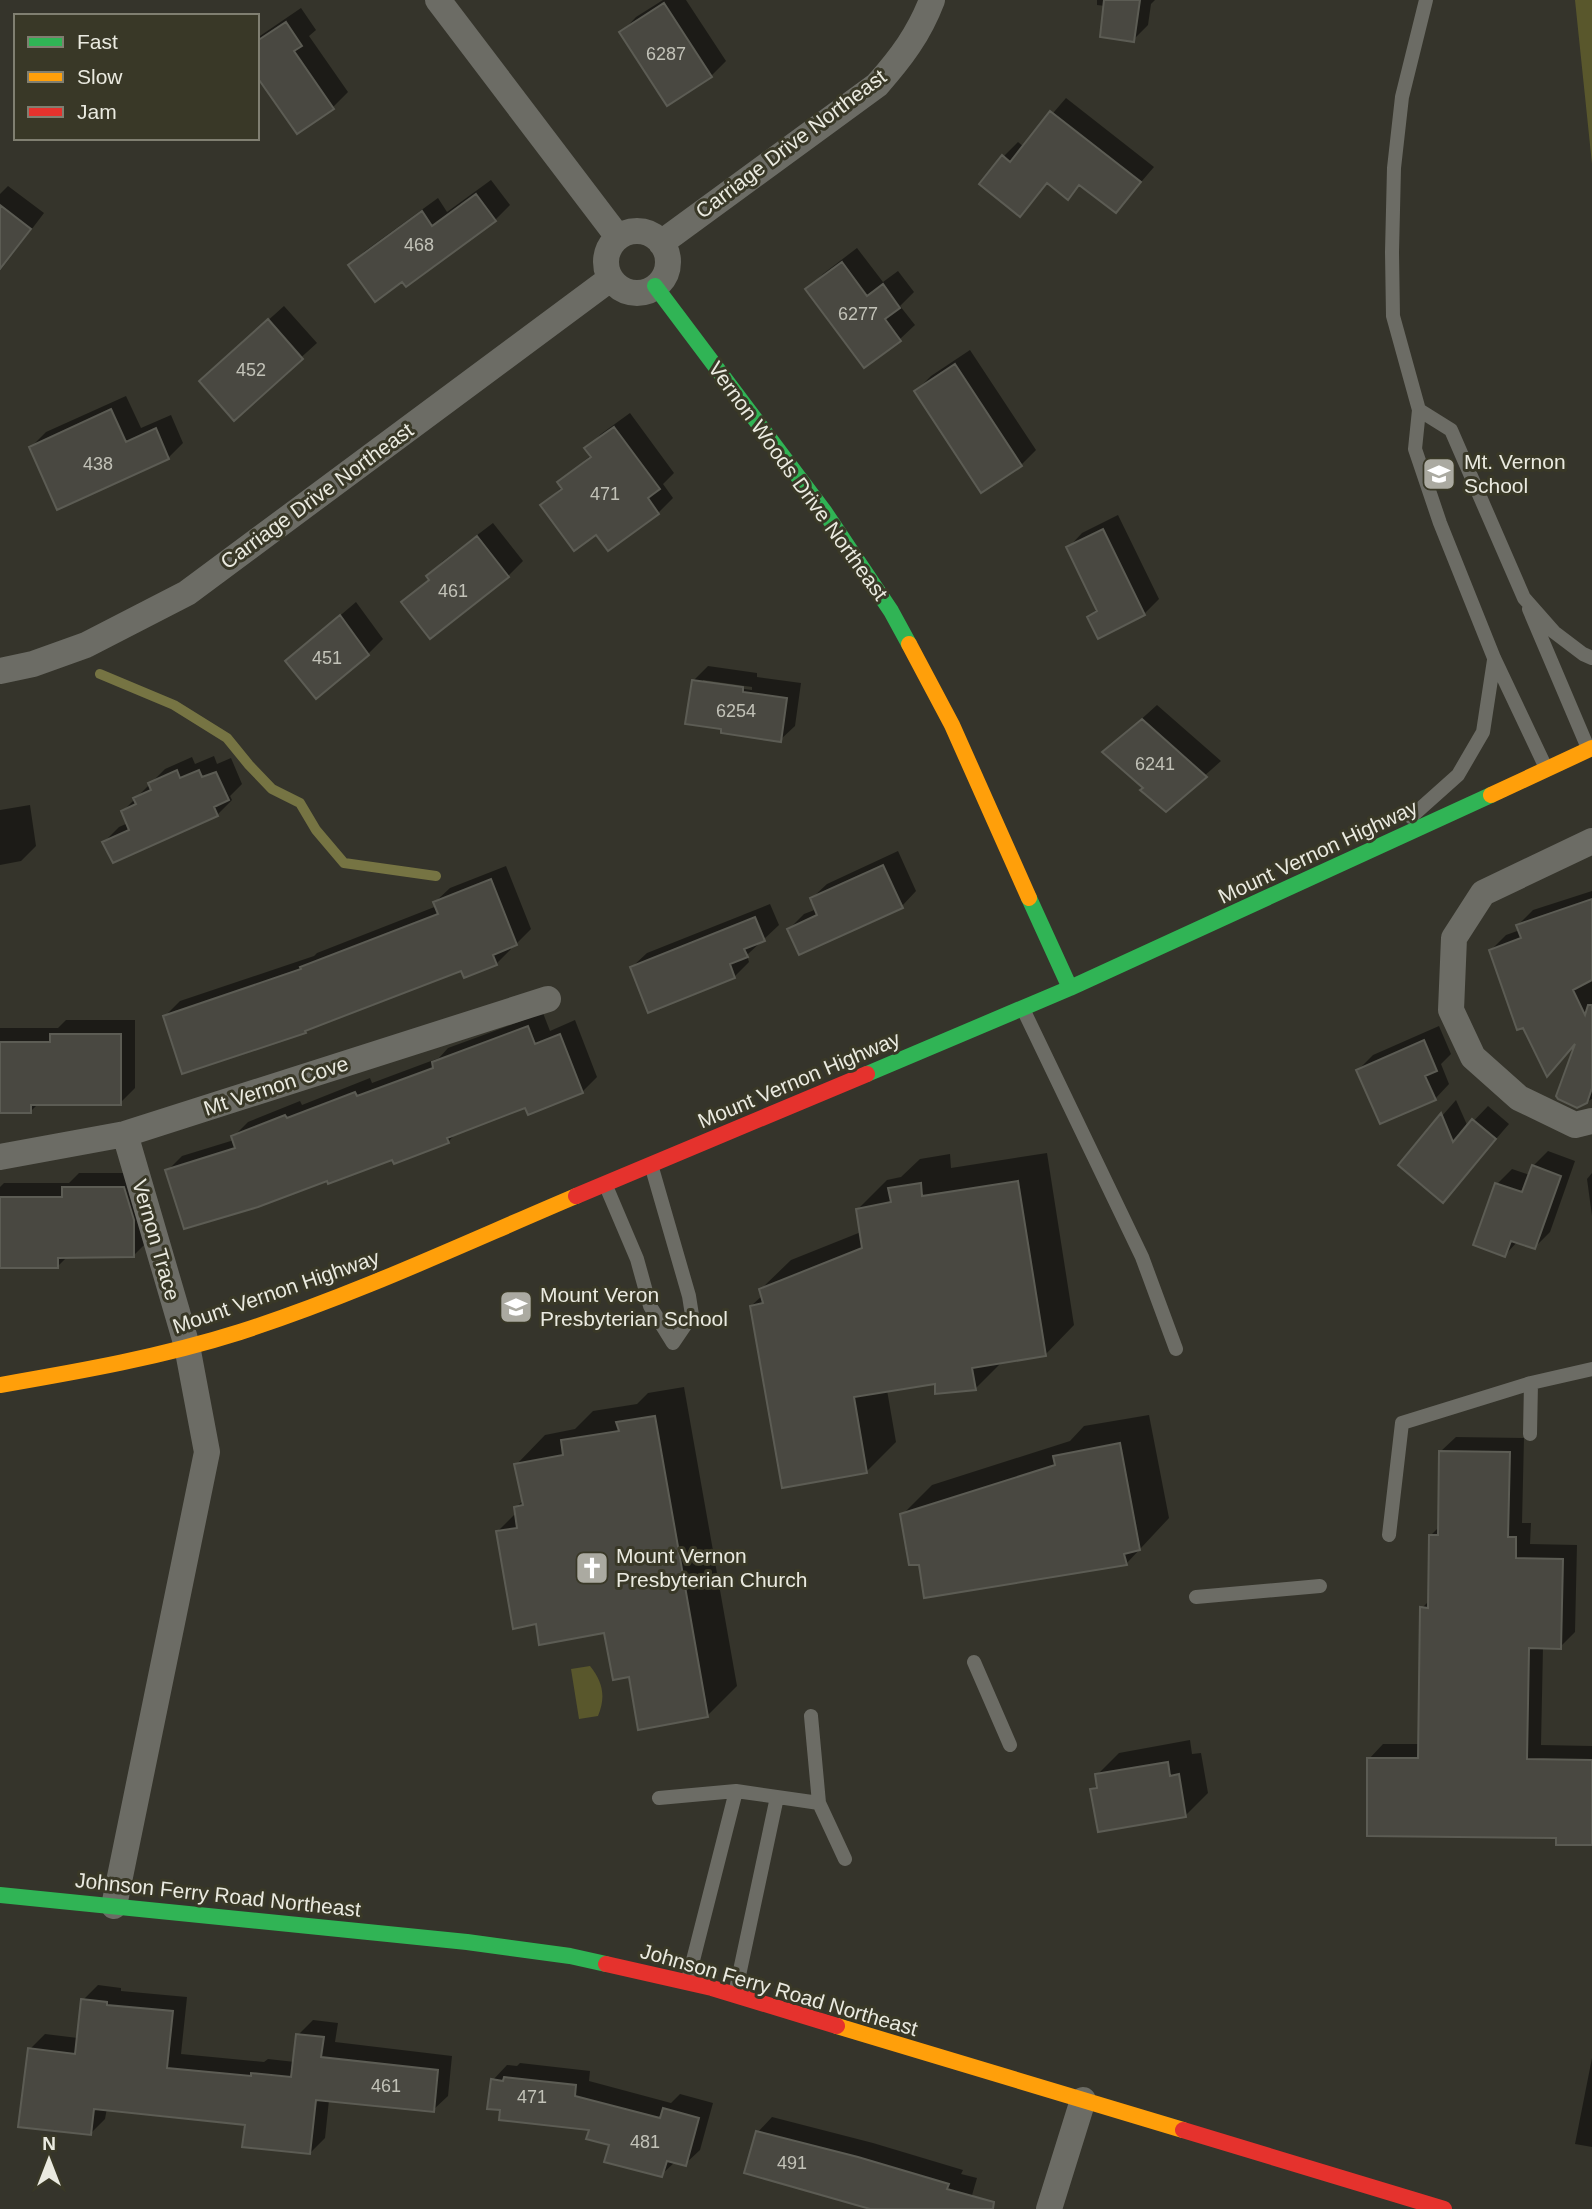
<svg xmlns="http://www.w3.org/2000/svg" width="1592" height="2209" viewBox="0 0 1592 2209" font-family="Helvetica,sans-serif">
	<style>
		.green { fill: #59572c }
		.shadow { fill: #0007; fill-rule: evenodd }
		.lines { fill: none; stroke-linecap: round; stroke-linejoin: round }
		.stream { stroke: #767443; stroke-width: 10 }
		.building { fill: #494841; stroke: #5c5c54; stroke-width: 2 }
		.lane { stroke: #6c6c65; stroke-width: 14 }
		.street { stroke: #6c6c65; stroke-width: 26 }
		.fast { stroke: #30b455; stroke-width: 16 }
		.slow { stroke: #ff9f0a; stroke-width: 16 }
		.jam { stroke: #e5322d; stroke-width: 16 }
		.labels { text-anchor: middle; stroke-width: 6; stroke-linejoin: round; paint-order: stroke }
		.number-label { font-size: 18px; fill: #c2c2b8 }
		.street-label { font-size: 21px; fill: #eaeae0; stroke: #393827 }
		.poi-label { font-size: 21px; fill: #eaeae0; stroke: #393827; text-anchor: start }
	</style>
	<rect width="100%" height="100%" fill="#35342b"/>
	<!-- green -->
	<path class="green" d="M1575,0H1592V164Z
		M590,1666C603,1682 606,1697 598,1716L579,1719L571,1669Z"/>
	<!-- shadow -->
	<path class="shadow" d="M663,0H686L726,61L711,76L622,32L636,17Z
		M1097,0H1155L1151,4L1148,25L1133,40L1105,6L1097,5Z
		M301,8L316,30L309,36L348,92L333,107L297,132L257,74V38Z
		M1066,98L1154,167L1116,211L1081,184L1068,197L1048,182L1020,214L1003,157L1018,142L1024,147Z
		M491,180L510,205L495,220L403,280L350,265L365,251L438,198L447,212Z
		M8,186L44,213L0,271V194Z
		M857,248L883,282L898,271L914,292L900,306L915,325L900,339L865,365L808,289L823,274Z
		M284,306L317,343L234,418L216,367Z
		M970,350L1036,450L1021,465L916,391L931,376Z
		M126,396L141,428L171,415L183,443L168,458L31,447L46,432Z
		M630,413L674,473L663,484L673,498L658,513L596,533L542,505L562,487L559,483L591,455L586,449L601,434Z
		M1118,515L1159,599L1144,614L1089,617L1098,608L1068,548L1082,533Z
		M493,523L523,561L508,576L430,636L404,602L430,578L428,576L443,561Z
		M356,602L383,639L368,654L287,661Z
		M708,666L757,673V677L801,683L795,726L780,740L723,728L693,681ZM703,680L752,687V690L703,683Z
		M1157,705L1221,761L1166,810L1146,787L1105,752Z
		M214,756L217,764L231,758L242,784L230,796L232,800L217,815L104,842L119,827L128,823L123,811L165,769L192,757L195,764Z
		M30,805L36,846L21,861L0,865V810Z
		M898,851L916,891L902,906L789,929L804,914L817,909L812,898L827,884Z
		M506,866L531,929L517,943L510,946L511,949L496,964L462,969L308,1028L305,1031L183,1072L165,1016L180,1001L314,956L317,953L437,906L435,902L450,888Z
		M1592,891V1099L1577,1106V1042L1548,1074L1491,950L1506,935L1520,930L1518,925L1533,910Z
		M770,904L779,925L747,955L749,962L734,977L632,967L647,953Z
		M543,1013L550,1031L575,1020L597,1077L582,1092L526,1106L457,1132L448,1142L328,1179L167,1171L182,1156L234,1140L233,1137L248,1122L300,1101L302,1105L370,1078L372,1083L439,1058L448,1048Z
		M66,1020H135V1088L120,1103L38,1104L30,1112H0V1028H58Z
		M1439,1026L1451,1054L1441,1064L1449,1084L1435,1099L1358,1070L1373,1055Z
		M1456,1100L1468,1127L1488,1106L1509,1124L1443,1200L1400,1164Z
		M1548,1151L1575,1161L1550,1232L1535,1247L1518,1241L1505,1255L1497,1184L1512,1169L1530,1175L1533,1166Z
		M1047,1153L1074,1325L1045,1355L1002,1362L975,1389L937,1382L887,1390L896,1442L867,1471L751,1306L763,1295L761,1289L791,1260L861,1232L858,1209L887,1180L901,1177L920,1159L950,1154L951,1168Z
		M79,1173H139L148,1241L133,1256H68L58,1266H0V1187L4,1183H69Z
		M1592,1173V1216L1587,1179Z
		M684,1387L737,1686L707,1716L631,1675L606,1631L537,1622L497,1532L517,1512L516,1507L524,1500L516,1465L545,1435L575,1429L593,1411L637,1404L648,1393Z
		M1149,1415L1169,1518L1126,1564L920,1563L902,1515L932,1485L1070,1441L1084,1426Z
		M1456,1437L1524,1438L1522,1523H1531L1530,1544L1577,1545L1575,1632L1560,1647H1543L1541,1745L1592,1746V1843L1557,1836L1369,1759L1383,1744H1420L1422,1608L1430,1600V1536L1440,1526L1441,1451Z
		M1190,1740L1192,1754L1201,1753L1208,1793L1185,1816L1092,1790L1098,1784L1097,1775L1119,1753Z
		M98,1985L121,1988V1991L187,1997L181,2054L264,2062L268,2059L295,2062L298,2035L313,2020L338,2023L335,2042L452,2056L448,2096L433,2110L329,2100L325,2138L310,2153L247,2123L107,2108L105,2119L90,2134L30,2049L45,2034L78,2038L83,2000Z
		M1592,2058V2147L1575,2144Z
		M520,2063L590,2071L589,2081L671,2103L680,2094L713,2103L700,2150L685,2164L675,2162L661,2175L591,2129L502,2109L493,2080L507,2065L517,2066Z
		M772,2117L873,2143L963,2170L961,2174L977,2178L968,2209H875L758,2132Z"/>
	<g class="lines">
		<!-- stream -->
		<path class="stream" d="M100,674L174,705L227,738L249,765L272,789L300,803L316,830L344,863L436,876"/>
	</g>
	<!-- building -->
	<path class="building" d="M1104,0H1140L1134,42L1100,37Z
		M664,3L712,77L667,106L619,32Z
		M286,22L302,46L294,51L334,109L297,134L257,77V41Z
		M1050,111L1141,182L1116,213L1079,185L1068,200L1047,183L1020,217L979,184L1002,155L1010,162Z
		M476,194L496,221L406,287L402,282L375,302L348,265L422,211L432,226Z
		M0,205L31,229L0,269Z
		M842,262L867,296L883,284L900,308L885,319L901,341L864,368L805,289Z
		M268,319L303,359L234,421L199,381Z
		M955,364L1022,466L981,493L914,391Z
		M111,409L126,442L156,428L169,459L57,510L29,447Z
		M614,427L660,489L648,498L659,514L608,551L596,535L574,551L540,505L562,489L557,482L591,457L584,448Z
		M1103,529L1145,615L1098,639L1087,617L1097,611L1066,547Z
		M477,536L509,577L430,639L401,602L429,580L426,576Z
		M340,615L369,655L316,699L285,661Z
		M692,680L743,687V692L787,698L781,742L721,733V729L685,724Z
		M1142,719L1207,777L1166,812L1140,790L1143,788L1102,752Z
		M177,770L180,778L199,770L202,777L216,772L229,800L214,807L218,816L113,863L102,842L129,830L121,811L136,804L133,798L151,790L148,783Z
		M883,865L903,908L799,955L787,929L817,915L810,898Z
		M491,879L517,945L493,955L497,965L464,978L461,971L305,1031L306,1033L182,1074L163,1016L301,969L300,967L438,914L433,902Z
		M1592,899V980L1573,990L1585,1015L1588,1005H1592V1088L1587,1103L1577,1108L1558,1099L1556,1096L1575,1044L1547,1077L1523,1028L1517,1030L1489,950L1521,938L1516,925Z
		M755,917L765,941L744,949L748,957L730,964L735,978L648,1013L630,967Z
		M528,1026L535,1044L560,1034L583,1093L528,1115L525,1108L447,1138L449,1143L394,1164L392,1160L328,1184L327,1181L258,1207L184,1229L165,1170L235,1148L231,1136L285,1115L287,1118L355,1092L357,1096L433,1068L432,1062Z
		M50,1034H121V1105H31V1113H0V1042H50Z
		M1424,1040L1437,1071L1425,1076L1436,1100L1380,1124L1356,1070Z
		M1441,1113L1453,1142L1472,1119L1496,1139L1443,1203L1398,1165Z
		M1532,1165L1561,1176L1535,1249L1511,1241L1505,1257L1473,1245L1495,1183L1522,1192Z
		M1018,1181L1046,1356L972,1368L976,1390L935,1394V1384L854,1397L867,1473L782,1488L750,1306L763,1303L759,1289L862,1248L856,1209L891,1202L888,1188L921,1183L922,1196Z
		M62,1187H124L134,1220V1257L58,1258V1268H0V1197H62Z
		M655,1416L708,1717L638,1730L629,1677L613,1680L604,1633L539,1645L536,1624L513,1629L496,1531L517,1528L514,1507L523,1505L514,1464L563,1455L561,1440L619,1431L616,1422Z
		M1120,1443L1140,1550L1124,1554L1127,1565L924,1598L919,1565H909L900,1514L1055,1465L1053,1456Z
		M1439,1451L1510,1452L1508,1537H1516V1558L1563,1559L1561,1649L1529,1648L1527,1759L1592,1760V1845H1556V1838L1367,1836V1758H1418L1420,1607L1428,1608L1429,1535H1438Z
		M1168,1762L1170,1776L1179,1774L1186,1817L1098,1832L1090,1789L1097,1788L1095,1774Z
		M81,1999L107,2002V2005L173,2011L167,2068L251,2076V2073L291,2077L296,2034L324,2037L321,2057L438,2070L434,2112L316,2100L310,2154L242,2147L245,2125L94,2109L91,2135L18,2127L28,2048L75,2054Z
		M504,2077L576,2085L575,2096L660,2118L663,2108L699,2118L686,2166L667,2161L662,2177L604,2162L609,2145L586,2139L589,2130L499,2120L500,2110L487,2109L491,2079L503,2081Z
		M756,2131L858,2157L949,2184L947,2189L994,2202L993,2209H870L744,2173Z"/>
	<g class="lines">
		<!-- lane -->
		<path class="lane" d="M1426,0L1402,97L1394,168L1392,252L1393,316L1419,410L1415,449L1440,523L1494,658L1546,768
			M1419,410L1451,430L1524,598L1554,632L1583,654L1592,658
			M1529,609L1588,748
			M1411,817L1458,775L1483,732L1494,660
			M1023,1009L1142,1257L1176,1349
			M606,1186L637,1259L650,1306L673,1343L692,1315L689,1296L652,1168
			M1530,1434L1531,1383
			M1389,1535L1402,1423L1531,1383L1592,1369
			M1196,1597L1320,1586
			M974,1662L1010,1745
			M811,1716L819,1803L845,1859
			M659,1798L736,1791L819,1803
			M688,1980L736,1791
			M735,1994L777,1797"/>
		<!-- street -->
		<path class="street" d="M438,0L618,237
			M606 262a31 31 0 1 1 62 0a31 31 0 1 1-62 0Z
			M661,243L877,85C901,58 919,34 932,0
			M0,671L33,664L86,645L187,593L610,279
			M1592,841L1483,893L1454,938L1451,1010L1473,1057L1519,1098L1575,1125L1592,1121
			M0,1157L125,1134L548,999
			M114,1906L207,1452L187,1346L125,1134
			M1049,2209L1083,2100"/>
		<!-- fast -->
		<path class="fast" d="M655,286L824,511L891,611L909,644
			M1029,898L1070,988
			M867,1074L1070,988L1491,795
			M0,1895L467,1942L570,1956L606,1964"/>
		<!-- slow -->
		<path class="slow" d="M909,644L952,725L1029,898
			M1491,795L1592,748
			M0,1385C81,1371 161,1357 240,1332C355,1295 465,1243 576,1196
			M837,2026L1183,2130"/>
		<!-- jam -->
		<path class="jam" d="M576,1196L867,1074
			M606,1964L712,1988L837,2026
			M1183,2130L1444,2209"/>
	</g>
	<!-- icons -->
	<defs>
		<symbol id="school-square" viewBox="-11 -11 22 22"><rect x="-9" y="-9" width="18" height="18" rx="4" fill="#abaaa1" stroke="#393827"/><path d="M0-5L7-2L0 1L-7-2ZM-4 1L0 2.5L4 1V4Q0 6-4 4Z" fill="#fff"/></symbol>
		<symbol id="church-square" viewBox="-11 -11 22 22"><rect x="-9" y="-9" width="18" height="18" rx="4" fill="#abaaa1" stroke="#393827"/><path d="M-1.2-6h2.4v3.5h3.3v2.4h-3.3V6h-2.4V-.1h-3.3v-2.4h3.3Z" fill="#fff"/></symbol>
	</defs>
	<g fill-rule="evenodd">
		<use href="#school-square" x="1420" y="455" width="38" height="38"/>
		<use href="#school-square" x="497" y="1288" width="38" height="38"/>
		<use href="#church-square" x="573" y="1549" width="38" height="38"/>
	</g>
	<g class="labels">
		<!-- number labels -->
		<g class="number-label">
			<text x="666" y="60">6287</text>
			<text x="419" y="251">468</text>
			<text x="858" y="320">6277</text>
			<text x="251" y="376">452</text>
			<text x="98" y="470">438</text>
			<text x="605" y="500">471</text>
			<text x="453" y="597">461</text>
			<text x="327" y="664">451</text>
			<text x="736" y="717">6254</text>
			<text x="1155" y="770">6241</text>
			<text x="386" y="2092">461</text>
			<text x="532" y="2103">471</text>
			<text x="645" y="2148">481</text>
			<text x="792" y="2169">491</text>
		</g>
		<!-- street labels -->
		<g class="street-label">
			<text transform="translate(791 144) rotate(-37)" y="7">Carriage Drive Northeast</text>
			<text transform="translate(798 481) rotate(54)" y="7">Vernon Woods Drive Northeast</text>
			<text transform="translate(317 496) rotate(-36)" y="7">Carriage Drive Northeast</text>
			<text transform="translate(1318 852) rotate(-25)" y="7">Mount Vernon Highway</text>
			<text transform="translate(799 1080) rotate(-23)" y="7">Mount Vernon Highway</text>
			<text transform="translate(276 1086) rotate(-18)" y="7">Mt Vernon Cove</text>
			<text transform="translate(156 1240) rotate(74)" y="7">Vernon Trace</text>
			<text transform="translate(276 1292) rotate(-19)" y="7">Mount Vernon Highway</text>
			<text transform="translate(218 1895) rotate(6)" y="7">Johnson Ferry Road Northeast</text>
			<text transform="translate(779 1990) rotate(16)" y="7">Johnson Ferry Road Northeast</text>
		</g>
		<!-- poi labels -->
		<g class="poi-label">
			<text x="1464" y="469">Mt. Vernon<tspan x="1464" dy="24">School</tspan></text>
			<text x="540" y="1302">Mount Veron<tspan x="540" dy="24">Presbyterian School</tspan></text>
			<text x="616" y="1563">Mount Vernon<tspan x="616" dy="24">Presbyterian Church</tspan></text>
		</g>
	</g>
	<!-- legend -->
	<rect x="14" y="14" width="245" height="126" fill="#393827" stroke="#807f71" stroke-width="2"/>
	<rect x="28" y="37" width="35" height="10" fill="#30b455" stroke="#807f71" stroke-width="2"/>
	<text x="77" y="49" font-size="21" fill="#eaeae0">Fast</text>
	<rect x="28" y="72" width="35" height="10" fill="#ff9f0a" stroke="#807f71" stroke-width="2"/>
	<text x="77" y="84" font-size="21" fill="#eaeae0">Slow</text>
	<rect x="28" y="107" width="35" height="10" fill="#e5322d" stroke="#807f71" stroke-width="2"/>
	<text x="77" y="119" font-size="21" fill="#eaeae0">Jam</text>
	<!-- north arrow -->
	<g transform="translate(49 2160)" stroke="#393827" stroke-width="5" paint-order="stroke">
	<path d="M0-5L12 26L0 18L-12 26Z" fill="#eaeae0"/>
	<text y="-10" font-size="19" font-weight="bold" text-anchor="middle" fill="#eaeae0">N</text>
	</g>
</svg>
